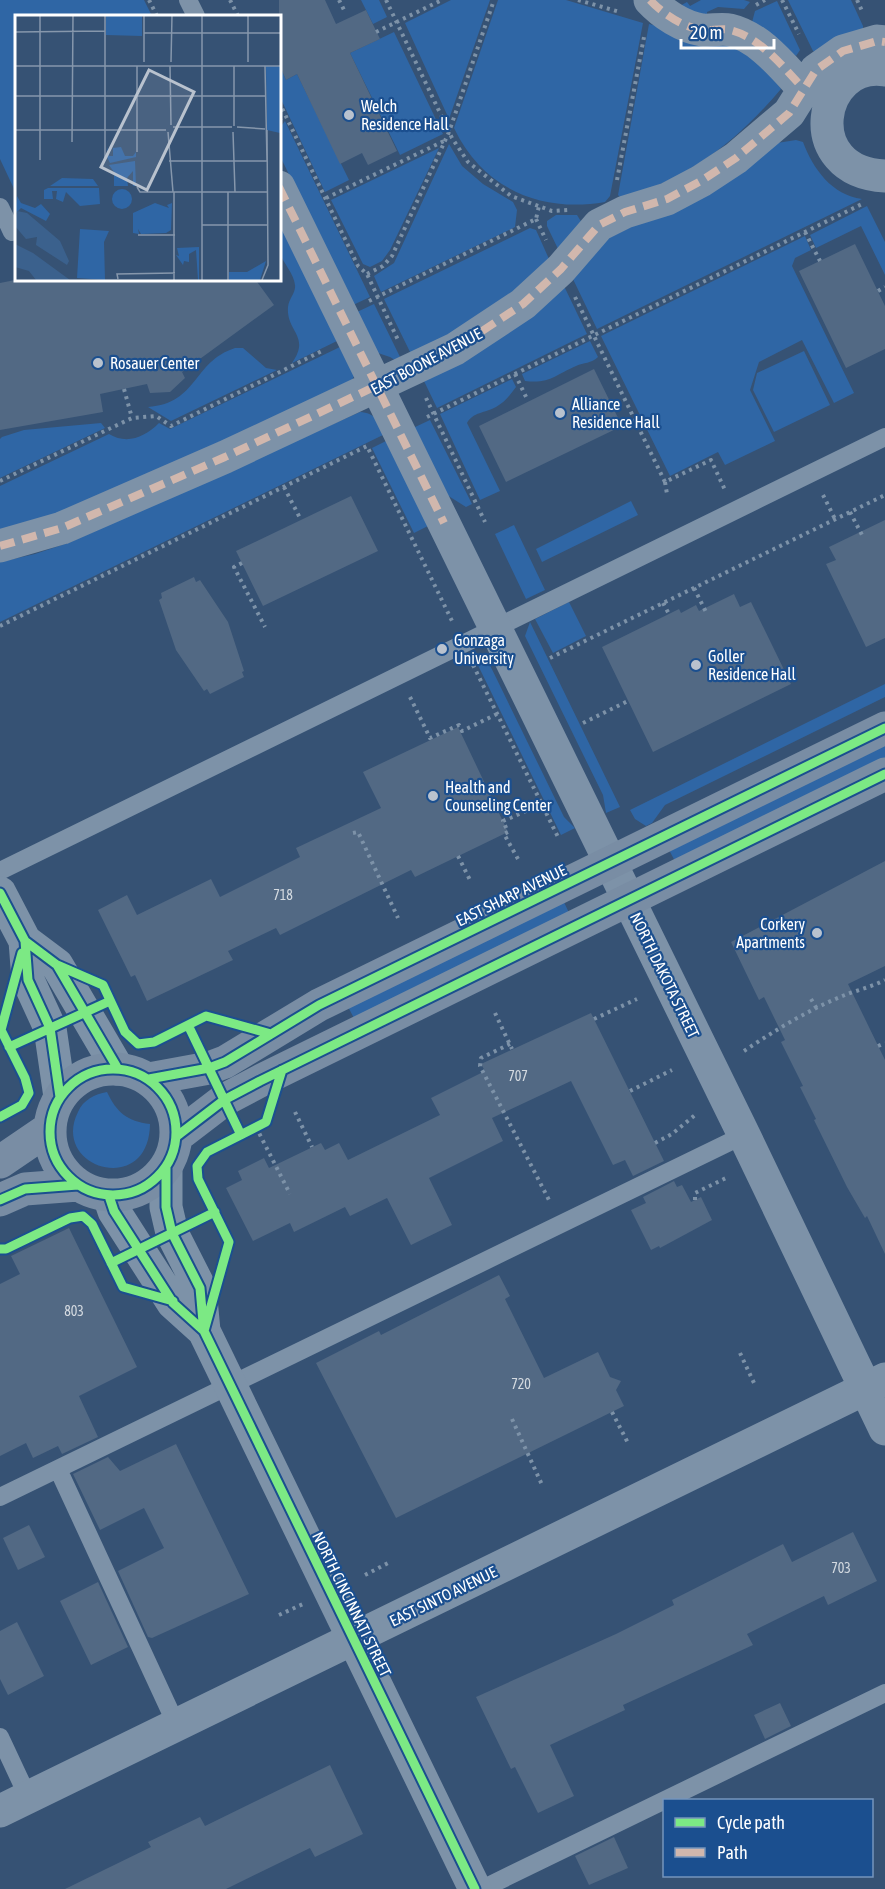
<svg xmlns="http://www.w3.org/2000/svg" width="885" height="1889" viewBox="0 0 885 1889" font-family="'Asap Condensed',sans-serif">
	<style>
		.green { fill: #2f66a5 }
		.building { fill: #526984 }
		.lines { fill: none; stroke-linecap: round; stroke-linejoin: round }
		.path { stroke: #7d92a8; stroke-width: 4; stroke-dasharray: 3 4.5; stroke-linecap: butt }
		.lane { stroke: #7d92a8; stroke-width: 18 }
		.street { stroke: #7d92a8; stroke-width: 33 }
		.secondary { stroke: #798da4; stroke-width: 33 }
		.quiet { stroke: #d1b7ad; stroke-width: 8; stroke-dasharray: 15 8; stroke-linecap: butt }
		.cycleway-casing { stroke: #1b4f8f; stroke-width: 13 }
		.cycleway { stroke: #7ce984; stroke-width: 9 }
		.poi-dot { fill: #b9c2ce; stroke: #1b4f8f; stroke-width: 2 }
		.labels { text-anchor: middle; stroke-width: 4.5; stroke-linejoin: round; paint-order: stroke }
		.number-label { font-size: 14px; fill: #d4dae0 }
		.poi-label { font-size: 16px; fill: #fff; stroke: #1b4f8f; text-anchor: start }
		.street-label { font-size: 16px; fill: #fff; stroke: #1b4f8f }
		.inset-road { fill: none; stroke: #8697ac; stroke-width: 1.5 }
		.view { fill: #b9c2ce; fill-opacity: 0.15; stroke: #b9c2ce; stroke-width: 3 }
		.inset-edge { fill: none; stroke: #fff; stroke-width: 3 }
	</style>
	<rect width="100%" height="100%" fill="#365274"/>
	<!-- green -->
	<path class="green" d="M0,0H144L152,16H16V193L0,159Z
		M361,0H379L387,17L373,24Z
		M451,0H490L449,119L405,23Z
		M498,0H566L643,23L610,196L605,202C541,213 483,189 454,128Z
		M701,0H744L750,2L744,9L718,7L707,12V17L676,8L687,2L690,6Z
		M788,0H851L863,26V31L818,53L813,51Z
		M777,1L800,50L796,56L751,26L755,11Z
		M649,24L728,42L759,59L781,89C734,144 692,176 622,199L618,195Z
		M394,32L443,134L400,155L350,53Z
		M279,64L286,80L297,74L349,180L325,192L279,95Z
		M285,121L370,297L353,305L279,154V129Z
		M796,140L803,142C813,169 832,195 862,199L597,329L572,277L606,239L777,143Z
		M449,144L462,166L483,184L513,202L517,210L515,227L381,292L374,276L394,263Z
		M439,148L390,250L382,261L370,267L363,264L331,200Z
		M867,206L885,242V275L861,226L816,248L810,235Z
		M556,215H577L582,223L559,251L547,226V221Z
		M279,217L339,340L292,363C311,336 286,332 288,307C289,298 296,293 295,285C294,273 282,262 279,251C277,241 279,227 279,217Z
		M530,228L536,230L549,259L510,295L472,323L412,356L384,299Z
		M805,236L811,250L795,258L792,266L854,393L834,403L802,340L759,362L750,390L775,441L725,465L718,452L670,476L601,336Z
		M564,286L587,334L437,408L424,381C478,355 519,327 564,286Z
		M374,304L402,361L398,362L390,357L378,353L357,312Z
		M590,341L598,357C591,364 584,362 576,366C555,375 550,384 525,381L522,374Z
		M342,346L354,376L351,383L92,503L0,533V486L109,434C127,445 145,437 159,423L170,429Z
		M235,348H243L266,368L277,370L171,421L148,407C199,403 192,362 235,348Z
		M804,351L830,405L774,432L753,390L757,373Z
		M512,379L516,387C510,395 505,402 496,407C485,413 473,412 467,423L500,491L480,500L440,414Z
		M360,412C375,413 379,421 385,434L0,622V562L35,554L68,543Z
		M430,420L472,504L466,507L447,495L413,428Z
		M101,423L105,428L0,478V439L2,437L24,430Z
		M388,440L430,525L414,533L372,448Z
		M631,501L638,515L542,562L536,549Z
		M514,525L545,590L526,599L495,534Z
		M569,602L586,636L553,653L535,619Z
		M530,622L620,807L606,813L603,795L525,636Z
		M472,653L485,655L564,817L575,828L561,835Z
		M885,684V697L665,805L652,823L646,826L635,819L630,810Z
		M885,738V763L677,865L667,846Z
		M562,898L571,917L356,1022L346,1003Z
		M107,1092C117,1113 127,1121 150,1124C149,1198 50,1168 78,1112C83,1100 95,1094 107,1092Z"/>
	<!-- building -->
	<path class="building" d="M279,0H325L336,24L366,10L380,39L350,53L397,151L368,165L362,153L340,164L297,74L286,80L279,64Z
		M855,244L885,306V349L846,368L799,271Z
		M20,279H255L274,305L182,372L185,378L170,392L150,393L147,384L100,394L103,412L0,430V283Z
		M594,369L622,426L506,482L479,426Z
		M351,496L378,551L263,606L236,551Z
		M885,520V638L866,647L826,564L836,560L829,547Z
		M194,577L196,582L200,580L228,622L244,671L242,672L244,677L210,694L207,689L204,691L176,650L159,600L162,598L161,593Z
		M734,594L740,607L751,602L791,684L653,752L602,647L679,609L681,613L696,605L699,611Z
		M458,727L508,832L415,877L411,870L280,935L276,928L228,951L233,960L147,1001L135,975L131,977L98,910L127,895L137,915L211,879L220,897L300,857L296,848L381,808L363,772Z
		M885,861V966L848,984L885,1060V1254L867,1216L865,1218L847,1187L814,1120L816,1119L800,1087L803,1086L781,1042L785,1040L764,997L759,1000L731,942Z
		M591,1013L664,1161L633,1176L625,1160L613,1165L571,1081L492,1118L503,1141L429,1178L452,1225L411,1245L387,1198L350,1216L345,1207L294,1232L290,1223L253,1241L226,1188L242,1180L238,1171L264,1158L269,1168L321,1143L325,1150L339,1143L348,1160L440,1115L431,1098L485,1071L481,1064Z
		M674,1181L677,1187L682,1185L691,1202L701,1197L712,1220L660,1248L659,1246L651,1250L631,1210L646,1203L643,1197Z
		M69,1228L137,1367L79,1396L98,1437L62,1454L58,1446L33,1458L26,1443L0,1456V1284L20,1274L11,1256Z
		M499,1275L510,1296L505,1299L544,1378L598,1352L610,1377L621,1381L616,1390L624,1406L396,1518L316,1363L379,1331L381,1335Z
		M176,1444L249,1594L152,1638L148,1637L118,1571L164,1548L144,1508L100,1530L73,1474L108,1457L120,1471Z
		M29,1525L45,1557L18,1570L3,1538Z
		M853,1532L877,1581L828,1605L824,1596L747,1634L753,1645L623,1705L625,1710L550,1745L574,1796L538,1813L515,1767L511,1769L476,1697L616,1634L674,1605L672,1600L783,1544L792,1562Z
		M98,1582L128,1647L91,1665L60,1601Z
		M17,1622L44,1676L8,1695L0,1679V1631Z
		M780,1703L791,1726L765,1739L754,1715Z
		M330,1765L363,1834L315,1857L310,1848L226,1889H65L151,1847L148,1842L200,1817L205,1826Z
		M614,1837L628,1868L589,1885L575,1856Z"/>
	<g class="lines">
		<!-- path -->
		<path class="path" d="M149,0L157,16
			M230,0L238,16
			M339,0L344,10
			M386,0L452,138L468,162L511,196L552,211L568,210
			M578,0L620,12
			M782,0L799,34
			M857,0L863,13
			M756,5L765,0
			M376,32L442,0
			M279,102L358,266L367,274L398,340
			M279,119L286,116
			M617,180L644,37
			M326,198L446,140
			M536,219L546,240
			M805,232L820,261
			M367,274L383,266L392,256L449,132L494,0
			M878,291L885,287
			M575,297L665,482L711,460L725,490
			M369,301L536,219L539,206
			M515,374L528,401
			M124,389L132,418
			M426,398L485,522
			M427,417L862,204
			M0,481L132,418L156,416L171,426L324,350
			M665,482L667,494
			M284,487L301,520
			M823,495L835,519
			M850,512L862,535
			M242,563L234,567L265,627
			M694,588L706,612
			M663,603L669,614
			M0,626L367,446L453,623
			M550,658L885,495
			M473,665L559,839
			M410,697L430,738L459,725L462,731L497,714
			M583,723L628,701
			M353,833L358,832L398,918
			M458,856L471,882
			M518,859L504,834L508,832L503,821L542,804
			M811,999L817,1009
			M495,1013L512,1049
			M594,1019L637,999
			M510,1044L481,1058L480,1066L550,1202
			M878,1046L885,1043
			M744,1051C777,1029 813,1007 850,993C862,989 873,986 885,980
			M630,1091L672,1070
			M295,1112L312,1147
			M256,1127L290,1194
			M655,1143L672,1134L695,1115
			M695,1200V1193L726,1178
			M740,1353L754,1383
			M612,1412L629,1445
			M512,1419L543,1487
			M365,1575L390,1562
			M279,1615L303,1604"/>
		<!-- lane -->
		<path class="lane" d="M188,0L196,16
			M0,207L12,232
			M0,871L885,437
			M58,1469L176,1724
			M0,1497L744,1135
			M0,1737L28,1797
			M482,1889L885,1693"/>
		<!-- street -->
		<path class="street" d="M650,0C663,14 683,27 702,30C711,31 721,28 730,30C760,37 783,67 803,88
			M885,70C818,60 798,172 885,176
			M279,187L744,1135L885,1429
			M0,546L62,528L225,457L455,349L523,304L561,269L599,225L625,212L667,199L701,181L736,158L789,113L816,70L843,51L877,41L885,42
			M0,893L25,941L28,980L50,1028L60,1097
			M25,941L57,965L118,1069
			M166,1168V1207L172,1233L200,1288L204,1331
			M109,1196L114,1211L173,1303L204,1331L475,1889
			M0,1811L885,1379"/>
		<!-- secondary -->
		<path class="secondary" d="M50 1132a63 63 0 1 1 126 0a63 63 0 1 1-126 0Z
			M149,1079L209,1068L225,1062L319,1005L885,728
			M177,1136L224,1100L260,1081L885,774
			M0,1162L50,1128
			M0,1200L25,1189L78,1185"/>
		<!-- quiet -->
		<path class="quiet" d="M650,0C663,14 683,27 702,30C711,31 721,28 730,30C760,37 783,67 803,88
			M279,187L444,523
			M0,546L62,528L225,457L455,349L523,304L561,269L599,225L625,212L667,199L701,181L736,158L789,113L816,70L843,51L877,41L885,42"/>
		<defs>
			<path id="cycleway" d="M0,893L25,941L28,980L50,1028L60,1097
				M25,941L57,965L118,1069
				M57,965L103,985L125,1032L138,1044L154,1042L206,1016L271,1034
				M188,1025L241,1135
				M9,1047L110,1001
				M50 1132a63 63 0 1 1 126 0a63 63 0 1 1-126 0Z
				M149,1079L209,1068L225,1062L319,1005L885,728
				M0,1117L22,1105L29,1093L25,1078L1,1030L22,953
				M177,1136L224,1100L260,1081L885,774
				M166,1168V1207L172,1233L200,1288L203,1322
				M109,1196L114,1211L173,1303L204,1331L475,1889
				M0,1200L25,1189L78,1185
				M0,1249H6L70,1218L83,1216L92,1224L123,1287L173,1301
				M111,1263L215,1212
				M204,1331L229,1242L198,1179L197,1166L207,1152L266,1122L282,1070"/>
		</defs>
		<!-- cycleway casing -->
		<use href="#cycleway" class="cycleway-casing"/>
		<!-- cycleway -->
		<use href="#cycleway" class="cycleway"/>
	</g>
	<!-- markers -->
	<g class="poi-dot">
		<circle cx="349" cy="115" r="6"/>
		<circle cx="98" cy="363" r="6"/>
		<circle cx="560" cy="413" r="6"/>
		<circle cx="442" cy="649" r="6"/>
		<circle cx="696" cy="665" r="6"/>
		<circle cx="433" cy="796" r="6"/>
		<circle cx="817" cy="933" r="6"/>
	</g>
	<g class="labels">
		<!-- number labels -->
		<g class="number-label">
			<text x="283" y="900">718</text>
			<text x="518" y="1081">707</text>
			<text x="74" y="1316">803</text>
			<text x="521" y="1389">720</text>
			<text x="841" y="1573">703</text>
		</g>
		<!-- poi labels -->
		<g class="poi-label">
			<text x="361" y="112">Welch<tspan x="361" dy="18">Residence Hall</tspan></text>
			<text x="110" y="369">Rosauer Center</text>
			<text x="572" y="410">Alliance<tspan x="572" dy="18">Residence Hall</tspan></text>
			<text x="454" y="646">Gonzaga<tspan x="454" dy="18">University</tspan></text>
			<text x="708" y="662">Goller<tspan x="708" dy="18">Residence Hall</tspan></text>
			<text x="445" y="793">Health and<tspan x="445" dy="18">Counseling Center</tspan></text>
			<text x="805" y="930" text-anchor="end">Corkery<tspan x="805" dy="18">Apartments</tspan></text>
		</g>
		<!-- street labels -->
		<g class="street-label">
			<text transform="translate(426 361) rotate(-28)" y="6">EAST BOONE AVENUE</text>
			<text transform="translate(511 895) rotate(-26)" y="6">EAST SHARP AVENUE</text>
			<text transform="translate(665 975) rotate(64)" y="6">NORTH DAKOTA STREET</text>
			<text transform="translate(443 1596) rotate(-26)" y="6">EAST SINTO AVENUE</text>
			<text transform="translate(352 1604) rotate(64)" y="6">NORTH CINCINNATI STREET</text>
		</g>
	</g>
	<!-- overview -->
	<g transform="translate(15 15)">
		<rect width="266" height="266" fill="#365274"/>
		<path d="M91,1H127V21L91,20ZM251,51H265V118L252,115ZM92,132L94,141H98V133L106,132L110,141H118L121,137V142L95,148L92,142ZM120,146L121,171H118V156L112,163L113,171H99V157L94,150ZM47,163L78,164L83,171H35ZM33,173H84L85,189L65,191L51,177L48,187L41,184L42,176H37L38,184H29V175ZM97 184a10 10 0 1 1 20 0a10 10 0 1 1-20 0ZM2,181L6,188L20,193L26,189L35,199L31,206L6,193L0,199ZM140,188L154,193L152,190L157,188L156,215L151,218L126,219L123,214L124,219L118,218V198ZM65,214L94,216L89,227L90,265L62,263ZM184,232V265H183L181,235L174,239V247L169,246L168,250L161,240L164,241L162,233ZM251,246L245,265H214V257H232Z" fill="#2f66a5"/>
		<path d="M2,196L12,198L45,226L54,246L52,250L21,230L22,222L11,224L0,211ZM0,229L18,238L55,265H21L14,256L0,252Z" fill="#3b618d"/>
		<path class="inset-road" d="M25,0V145M0,17L90,16M129,18H266M129,47V0M156,47L157,0M233,47V0M0,51H266M155,51L156,110M219,51V111M250,51L252,146M0,81H250M158,112H217M222,112L250,114M0,115H151M153,117L158,177M218,117L220,177M57,127L58,0M122,137V51M90,143V0M154,146H252M122,172L125,177H253M187,210H253M123,220H160M103,264L102,259L160,258M159,265V177M187,265V0M213,265V177M247,265L253,250L252,115"/>
		<path class="view" d="M134,55L179,77L132,175L86,152Z"/>
		<rect width="266" height="266" class="inset-edge"/>
	</g>
	<!-- legend -->
	<rect x="663" y="1799" width="210" height="78" fill="#1b4f8f" stroke="#7695bc" stroke-width="1.5"/>
	<rect x="675" y="1818" width="30" height="9" fill="#7ce984" stroke="#7695bc" stroke-width="1.5"/>
	<text x="717" y="1829" font-size="18" fill="#ffffff">Cycle path</text>
	<rect x="675" y="1848" width="30" height="9" fill="#d1b7ad" stroke="#7695bc" stroke-width="1.5"/>
	<text x="717" y="1859" font-size="18" fill="#ffffff">Path</text>
	<!-- scale -->
	<path d="M681 39v9h93v-9" fill="none" stroke="#ffffff" stroke-width="3"/>
	<text x="690" y="39" font-size="18" fill="#ffffff" stroke="#1b4f8f" stroke-width="4.5" paint-order="stroke">20 m</text>
</svg>
